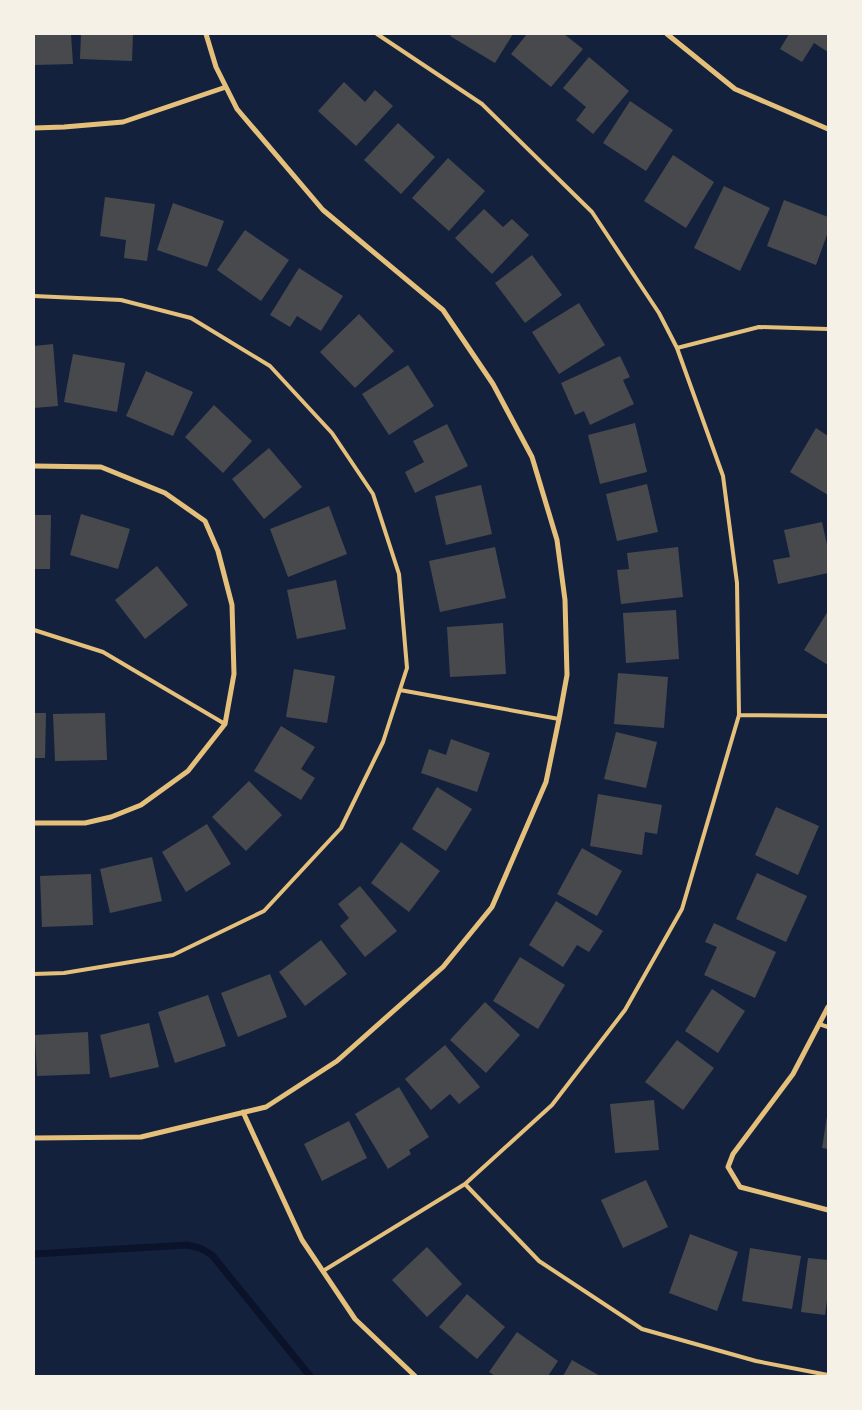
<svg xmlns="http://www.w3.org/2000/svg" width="862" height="1410" viewBox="0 0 862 1410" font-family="Rubik,sans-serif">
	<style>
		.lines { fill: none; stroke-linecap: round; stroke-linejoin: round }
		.stream { stroke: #0b132b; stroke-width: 7 }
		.building { fill: #48494c }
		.service { stroke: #e5c07b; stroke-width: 4 }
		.minor { stroke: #e5c07b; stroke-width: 5 }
	</style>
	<rect width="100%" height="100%" fill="#14213d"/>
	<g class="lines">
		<!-- stream -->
		<path class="stream" d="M34,1254L187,1245L200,1248L212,1255L310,1376"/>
	</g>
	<!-- building -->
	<path class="building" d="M34,34H71L73,64L34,65Z
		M81,34H133L132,61L80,59Z
		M452,34H513L495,63L450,36Z
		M527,34H564L583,49L551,87L511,54Z
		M789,34H828V52L814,43L802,62L780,49Z
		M589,57L629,91L593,134L576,120L586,107L563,88Z
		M344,82L365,102L375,90L393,106L356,146L318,111Z
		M630,101L673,130L646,171L603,143Z
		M398,123L435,157L401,194L364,160Z
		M673,155L714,182L686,228L644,201Z
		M448,158L485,191L449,231L412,198Z
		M724,186L770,208L740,271L694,248Z
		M105,197L155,204L147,261L124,258L126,240L100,236Z
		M784,200L828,217V232L816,265L767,246Z
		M173,203L224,221L207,267L157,250Z
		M484,209L503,227L512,219L529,235L492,274L455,238Z
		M245,230L289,260L261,301L217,270Z
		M532,255L562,295L525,323L495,283Z
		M299,268L343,296L321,331L297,316L290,327L270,315Z
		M579,303L605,345L559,374L532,332Z
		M359,314L394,351L355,388L320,352Z
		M53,344L58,406L34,408V346Z
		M73,354L125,363L117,412L64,402Z
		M620,356L630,377L623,380L634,404L590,425L584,411L575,415L561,383Z
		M408,365L434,406L389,435L362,394Z
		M146,371L193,392L173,436L126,416Z
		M214,405L252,441L223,473L185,437Z
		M635,423L647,472L600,484L588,435Z
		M447,424L468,466L415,493L405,472L424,462L413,441Z
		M816,428L828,436V495L790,472Z
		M269,448L302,487L264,519L232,479Z
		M647,484L658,532L617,541L606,494Z
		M481,485L492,534L446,545L435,496Z
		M329,506L347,554L288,577L270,529Z
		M81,514L130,529L118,569L70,555Z
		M34,515H51L50,569H34Z
		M822,522L828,549V573L778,584L773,560L790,557L784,530Z
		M495,547L506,598L440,612L429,561Z
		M678,547L683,597L621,604L617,570L629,569L627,553Z
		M157,566L188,605L145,639L115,600Z
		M336,580L346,629L297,639L287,590Z
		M676,610L679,659L626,663L623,613Z
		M828,611V665L804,650Z
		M503,623L506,674L450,677L447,627Z
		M294,669L335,676L327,723L286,717Z
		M618,673L668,677L664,728L614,724Z
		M34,713H46L45,758H34Z
		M105,713L107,760L55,761L53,714Z
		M281,726L315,747L301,769L315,778L301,800L254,771Z
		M616,732L657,742L646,788L604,779Z
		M451,739L490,753L477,792L421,773L429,749L446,755Z
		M249,781L282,815L246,851L212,817Z
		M437,787L472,809L446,851L412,829Z
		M598,794L662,805L657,834L645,832L642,855L590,846Z
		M776,807L819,826L798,875L755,855Z
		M207,824L231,864L186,892L162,852Z
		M401,842L440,871L409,912L371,883Z
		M582,848L622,871L597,916L557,894Z
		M152,857L162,901L110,913L100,869Z
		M757,873L807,896L786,942L736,919Z
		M91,874L93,925L42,927L40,876Z
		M360,886L397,931L365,957L340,926L349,918L338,904Z
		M556,901L603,931L589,952L577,945L563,967L529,945Z
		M714,923L776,952L755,998L704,975L717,947L705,942Z
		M321,940L347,974L305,1006L279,972Z
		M520,957L565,985L538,1029L493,1001Z
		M270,974L287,1017L238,1037L221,993Z
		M712,989L745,1011L718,1053L685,1031Z
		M208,995L226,1046L175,1063L158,1012Z
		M485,1002L520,1035L486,1073L450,1040Z
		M149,1023L159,1067L110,1078L100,1035Z
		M88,1032L90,1074L37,1076L35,1035Z
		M677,1040L714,1068L683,1110L645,1082Z
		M445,1045L480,1087L459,1104L450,1094L431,1110L405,1079Z
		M399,1087L429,1137L409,1150L411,1154L388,1169L355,1114Z
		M654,1100L659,1150L615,1153L610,1104Z
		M827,1116H828V1149L822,1148Z
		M349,1121L367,1158L322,1181L304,1144Z
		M646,1180L668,1227L623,1248L601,1200Z
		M690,1234L738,1252L717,1311L669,1293Z
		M427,1247L462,1284L427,1317L392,1280Z
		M750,1248L801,1256L792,1309L742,1301Z
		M808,1258L828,1260V1300H827L825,1315L801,1312Z
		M467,1294L505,1327L477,1359L439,1327Z
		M517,1332L558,1361L548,1376H495L489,1372Z
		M572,1360L600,1376H563Z"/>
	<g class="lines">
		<!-- service -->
		<path class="service" d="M34,296L121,300L191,318L270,366L332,433L373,494L399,574L407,668L383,742L341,828L264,911L173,955L64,973L34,974
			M677,348L759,327L828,329
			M34,630L103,652L225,724
			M400,690L559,719
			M739,715L828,716
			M819,1024L828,1027
			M465,1184L539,1261L642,1329L756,1361L828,1375
			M323,1271L465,1184L552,1105L625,1010L682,909L739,715L737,583L723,476L677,348L659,313L592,212L482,104L377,34"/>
		<!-- minor -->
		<path class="minor" d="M667,34L735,89L828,129
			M34,128L64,127L123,122L226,87
			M34,466L101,467L165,493L205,521L218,551L232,605L234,674L225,724L188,771L141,805L111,817L85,823H34
			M828,1007L793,1074L733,1154L728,1167L740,1187L828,1210
			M243,1112L302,1240L355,1319L415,1376
			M34,1138L141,1137L266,1107L337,1061L443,967L492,907L546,782L559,719L567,675L565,600L557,540L532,457L493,384L443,310L323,210L237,109L216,67L206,34"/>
	</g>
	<!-- border -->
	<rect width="862" height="1410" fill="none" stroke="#f6f1e7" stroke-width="70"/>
</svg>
